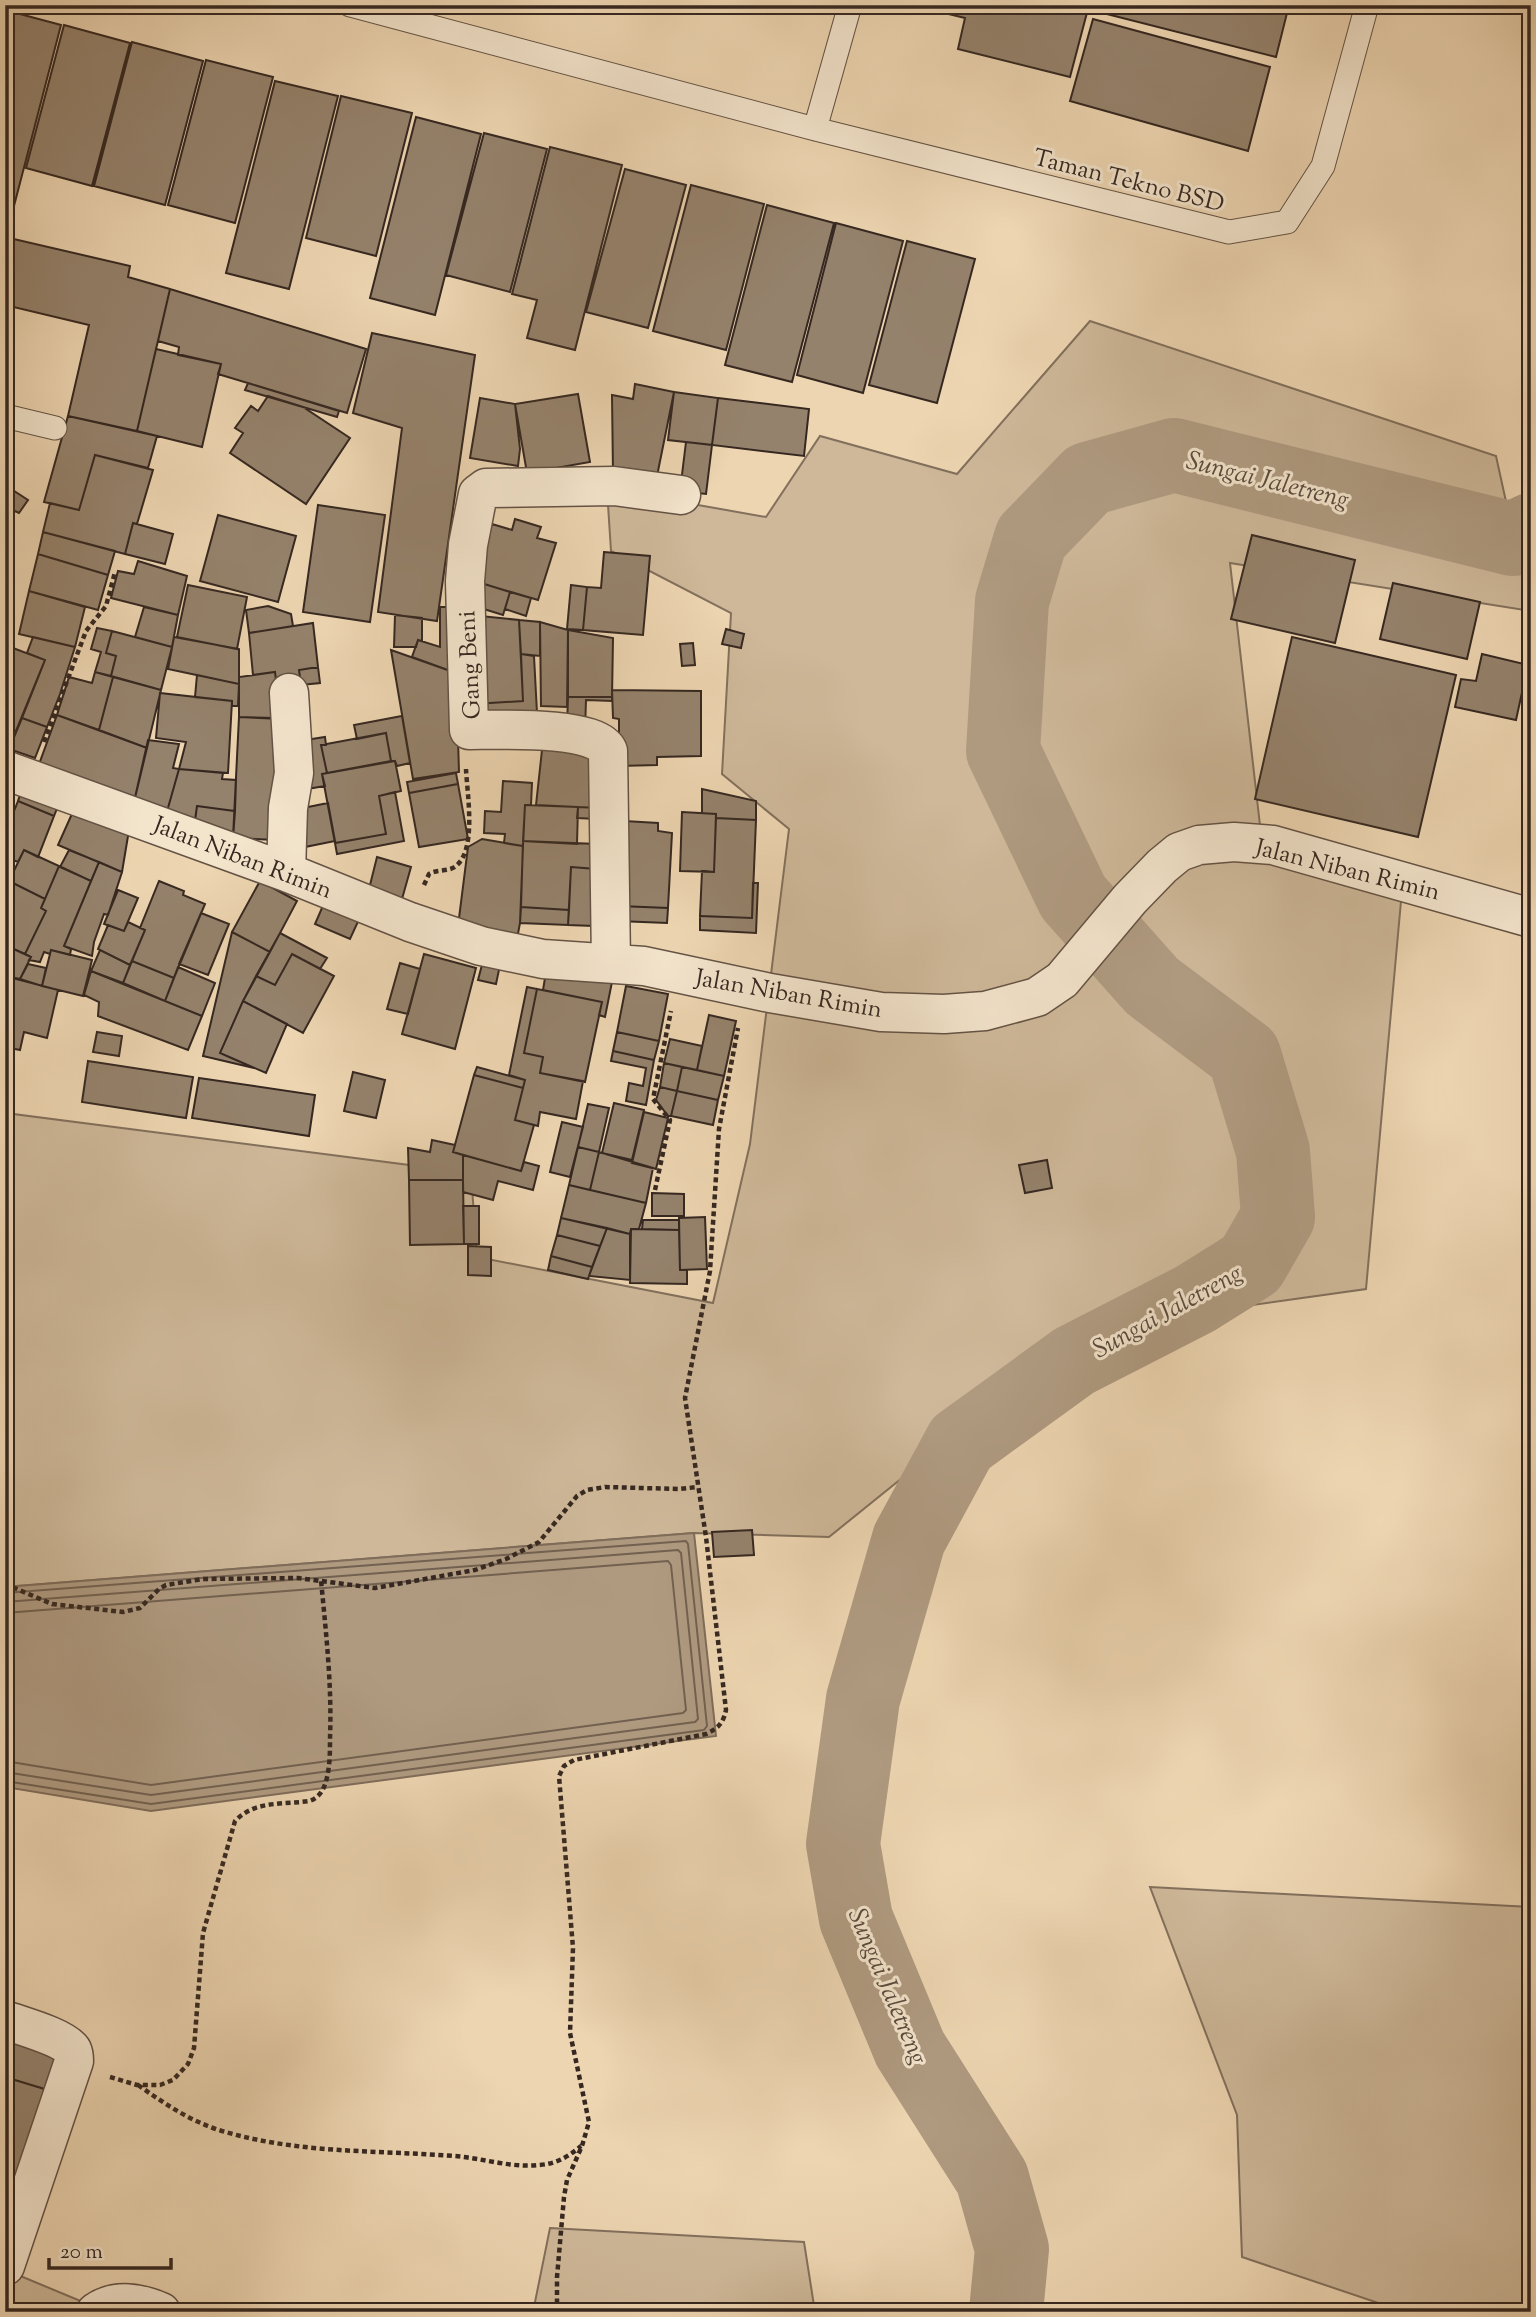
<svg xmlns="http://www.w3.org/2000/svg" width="1536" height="2317" viewBox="0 0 1536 2317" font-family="'Sorts Mill Goudy',serif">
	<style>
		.green { fill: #ceb899; stroke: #82705d; stroke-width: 2 }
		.water { fill: #af9a80; stroke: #7f6c5a; stroke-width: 2 }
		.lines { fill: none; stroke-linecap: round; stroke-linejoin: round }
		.shore { stroke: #726150; stroke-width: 2 }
		.river { stroke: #af9a80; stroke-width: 74 }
		.building { fill: #95826c; stroke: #362821; stroke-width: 2 }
		.service-casing { stroke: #645345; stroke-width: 25 }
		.minor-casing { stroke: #645345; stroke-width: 41 }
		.path { stroke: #362821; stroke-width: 4.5; stroke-dasharray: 5 3.5; stroke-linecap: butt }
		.service { stroke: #f3e4cc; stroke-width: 23 }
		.minor { stroke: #f3e4cc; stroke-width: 38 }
		.labels { text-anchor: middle; stroke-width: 6; stroke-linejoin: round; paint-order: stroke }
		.street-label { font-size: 24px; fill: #362821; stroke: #f3e4cc }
		.water-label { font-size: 26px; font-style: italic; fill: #5a4a3e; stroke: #f3e4cc }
	</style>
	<rect width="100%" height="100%" fill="#edd5b1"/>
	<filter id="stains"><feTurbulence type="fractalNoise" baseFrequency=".00286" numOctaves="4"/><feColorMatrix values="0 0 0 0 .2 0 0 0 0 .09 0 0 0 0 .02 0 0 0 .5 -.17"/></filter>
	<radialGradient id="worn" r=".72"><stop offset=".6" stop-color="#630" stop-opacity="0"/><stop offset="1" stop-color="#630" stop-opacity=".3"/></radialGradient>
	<!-- green -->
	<path class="green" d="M1090,321L1496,456L1530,611L1230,563L1261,834L1402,890L1366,1289L1088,1328L829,1537L694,1533L5,1587V1113L471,1173L477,1257L713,1303L750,1144L789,829L722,774L731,613L611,551L607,489L766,517L820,436L957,474Z
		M1150,1887L1531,1907V2312H1405L1242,2257L1237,2115Z
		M550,2228L804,2242L815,2312H533Z
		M5,2271L18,2275L107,2312H5Z"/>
	<!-- water -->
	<path class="water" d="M694,1533L716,1736L151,1811L5,1787V1587Z"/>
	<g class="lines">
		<!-- shore -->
		<path class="shore" d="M5,1593L686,1541L688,1544L707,1726L704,1730L151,1804L5,1781
			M5,1602L678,1550L681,1553L698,1719L695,1722L151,1795L5,1772
			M5,1613L668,1561L671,1565L686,1710L683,1713L151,1785L5,1761"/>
		<!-- river -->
		<path class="river" d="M1006,2312L1012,2249L992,2178L910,2049L856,1919L843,1844L863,1699L909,1539L961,1443L1074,1361L1195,1299L1251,1264L1278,1217L1273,1151L1244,1055L1152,986L1073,897L1003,751L1012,601L1031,538L1088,479L1174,455L1513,539L1531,530"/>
	</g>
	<!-- building -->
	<path class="building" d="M933,5H1089L1070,77L958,49L965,18L932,10Z
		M1092,5H1289L1276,57L1091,10Z
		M5,10L61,25L14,206L5,203Z
		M1093,19L1270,67L1248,151L1070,101Z
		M64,25L130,43L92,186L26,168Z
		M132,42L203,61L165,205L94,186Z
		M206,60L273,77L235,223L168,205Z
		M275,81L338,96L289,289L226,273Z
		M341,96L412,113L376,256L306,238Z
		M416,117L481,134L435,315L370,298Z
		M484,133L547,149L510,292L446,275Z
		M550,147L622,165L575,350L527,338L537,300L512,294Z
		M625,169L686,185L648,328L586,312Z
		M691,185L764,204L726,350L653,331Z
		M767,205L834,223L792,382L725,365Z
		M836,223L903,241L863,393L797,375Z
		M5,237L130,266L128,277L170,289L137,431L68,416L89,325L5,305Z
		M907,241L975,259L937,403L869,385Z
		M170,289L366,349L347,413L218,374L221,364L178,355L179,347L158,341Z
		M372,333L475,355L437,621L378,612L402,428L353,413Z
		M156,349L221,364L202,447L137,431Z
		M248,383L339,411L337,417L245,390Z
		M635,384L674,392L656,481L613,473L612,395L633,399Z
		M674,392L718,398L712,445L668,440Z
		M578,394L590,462L527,473L515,404Z
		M268,396L303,407L350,438L306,504L230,453L243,433L235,428L251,406L258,411Z
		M480,398L515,404L520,449L518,466L470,458Z
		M718,398L809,409L804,456L712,445Z
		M68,416L157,436L148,468L95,455L79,510L44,502Z
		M686,442L712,445L706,494L680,491Z
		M95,455L153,470L137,524L133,523L125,554L43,532L50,503L79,510Z
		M5,485L28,500L19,513L15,511L5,525L11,530L5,539Z
		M318,505L385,515L370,622L303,612Z
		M218,515L296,536L278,602L200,581Z
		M515,519L541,527L537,538L556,543L538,600L474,581L492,524L512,530Z
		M133,523L173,534L165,564L125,554Z
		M43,532L115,551L108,575L38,554Z
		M1252,535L1355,560L1335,643L1231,619Z
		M604,552L650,556L643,635L583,630L587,587L601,588Z
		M38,554L108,575L98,610L29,591Z
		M138,561L187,576L178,615L111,598L118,571L134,574Z
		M5,570L13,573L5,607Z
		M478,582L510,592L503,615L471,605Z
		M1393,583L1480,602L1467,659L1380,639Z
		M188,585L247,597L237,649L177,637Z
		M571,585L587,587L583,630L567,629Z
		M29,591L85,607L75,647L19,634Z
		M510,592L531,598L526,616L505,609Z
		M268,606L291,614L293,626L249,633L246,610Z
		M5,607L12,609L5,627Z
		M144,607L178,615L172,647L135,637Z
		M440,607H457L456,673L412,657L418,640L440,647Z
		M395,615L422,618V641L418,640L416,647H394Z
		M470,615L519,620L523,701L474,704Z
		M519,620L540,622V656L521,654Z
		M540,622L568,630L567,707L541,706Z
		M313,623L318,667L299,670L301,685L277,688L275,672L253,675L249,633Z
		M97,628L112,631L106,653L116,656L111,676L95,672L101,652L91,649Z
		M726,629L744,634L741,648L722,644Z
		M568,630L613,638L612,697H568Z
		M112,631L172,647L161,690L111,676L116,656L106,653Z
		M33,637L75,647L60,694L47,727L22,718L45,660L27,653Z
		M174,637L239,649V684L168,669Z
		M1292,637L1456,675L1418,837L1255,799Z
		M693,643L695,665L682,666L680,644Z
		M5,645L45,660L16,731L5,727Z
		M391,650L456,673L459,772L413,779Z
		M521,654L534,656L537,713L474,716V704L523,701Z
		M1482,654L1528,665L1516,720L1455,707L1461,679L1476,681Z
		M318,667L320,683L301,685L299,670Z
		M95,672L113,677L99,730L57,715L69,677L92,683Z
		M275,672L277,688L275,718L239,717V677Z
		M197,675L239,684L238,706H232V701L195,697Z
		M113,677L161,690L147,748L99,730Z
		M612,690L701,691V756L657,757V765L619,766V719L613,718Z
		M160,693L232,701L228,773L179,769L186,742L156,738Z
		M568,697H612V701L586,700L585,731L567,727Z
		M57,715L147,748L134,802L38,767Z
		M402,716L410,763L397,766L395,761H391L386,733L357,739L354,725Z
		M239,717L281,719L276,840L233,838Z
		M22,718L47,727L35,758L9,749Z
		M5,727L16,731L5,758Z
		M386,733L391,761L327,773L321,745Z
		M325,737L326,745H321L327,773L322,774L325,786L307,789L299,741Z
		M148,740L179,744L173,768L179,769L166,815L134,802Z
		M543,741L603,763L598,808L536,805Z
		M395,761L401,791L379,796L386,834L335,843L322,774Z
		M179,769L223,773L222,779L236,780L235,811L197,806L194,827L166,815Z
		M456,773L458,784L409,793L407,782Z
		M503,781L532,783L531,805H525L523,846L504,843L505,834L484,833L485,811L501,812Z
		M458,784L468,839L419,847L409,793Z
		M702,789L756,801V820L716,818V814H702Z
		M21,792L58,806L54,816L18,801Z
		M395,792L404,841L337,854L335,843L386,834L379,796Z
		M18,801L54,816L38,857L24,850L18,862L5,857V834Z
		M328,803L335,841L300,848L293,810Z
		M525,805L578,807L577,844L523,841Z
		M197,806L235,811L233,838L194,829Z
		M75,807L129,830L122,872L58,845Z
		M578,807L598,808L597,819L577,818Z
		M682,812L716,814L714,872L680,871Z
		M716,818L756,820L752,918L700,916L702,871L714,872Z
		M624,821L658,823V831L672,833L668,908L619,906Z
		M482,839L523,846L520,923L517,939L458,926L468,847Z
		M523,841L597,844L596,869L571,867L569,910L521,907Z
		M24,850L59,866L45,899L9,881Z
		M69,850L99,862L91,881L60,867Z
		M377,857L411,867L402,899L369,889Z
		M99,862L122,872L108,915L104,914L94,942L92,956L64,946Z
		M59,866L91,881L64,946L71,949L70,955L51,950L50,954L44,952L40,962L29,960L31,957L25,954L46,911L41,908Z
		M571,867L596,869L594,926L568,925Z
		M9,881L45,899L41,908L46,911L25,954L5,945V889Z
		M159,881L184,891L183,895L205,904L174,978L132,961L145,930L140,928Z
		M260,881L297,901L270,952L232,932Z
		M753,883H758L756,933L700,930V916L752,918Z
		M118,890L138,898L124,931L104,924Z
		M325,901L361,915L350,939L315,924Z
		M619,906L668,908L667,923L618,921Z
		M521,907L569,910L568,925L520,923Z
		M201,913L229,924L208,975L179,964Z
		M128,922L145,930L130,965L98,949L108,925L124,931Z
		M232,932L270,952L243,1001L220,1053L254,1068L203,1056Z
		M280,933L327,958L320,969L292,954L275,985L256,976Z
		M5,945L31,957L20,979L5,976Z
		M51,950L92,960L83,996L42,986Z
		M100,950L130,965L123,983L91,971Z
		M292,954L334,976L303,1033L243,1001L256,976L275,985Z
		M424,954L476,968L455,1049L402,1034Z
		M132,961L174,978L165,1001L123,983Z
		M483,961L500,965L496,984L478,980Z
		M400,963L420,969L408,1014L387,1009Z
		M28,964L46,968L42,986L20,979Z
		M178,967L215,983L202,1016L165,1001Z
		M91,971L202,1016L188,1050L98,1016L99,1002L84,995Z
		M546,972L613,977L605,1017L599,1015L602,1002L543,990Z
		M5,976L58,990L47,1038L24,1032L20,1050L5,1047Z
		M626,986L668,994L659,1041L617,1032Z
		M527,987L537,989L524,1053L543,1057L540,1073L583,1081L576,1119L540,1112L538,1126L515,1120L525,1080L509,1075Z
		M537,989L602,1002L585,1082L540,1073L543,1057L524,1053Z
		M243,1001L287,1024L266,1073L220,1053Z
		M709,1015L736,1021L724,1076L697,1070Z
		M97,1032L122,1036L119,1056L93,1052Z
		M617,1032L659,1041L654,1060L613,1051Z
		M670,1039L702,1046L697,1070L664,1063Z
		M613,1051L654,1060L646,1105L626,1101L629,1083L643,1086L646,1068L611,1061Z
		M88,1061L193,1077L186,1118L82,1102Z
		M664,1063L682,1067L677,1091L660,1087Z
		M477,1067L525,1080L523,1088L474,1075Z
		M682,1067L724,1076L718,1100L677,1091Z
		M353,1072L385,1080L376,1118L344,1111Z
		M474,1075L523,1088L515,1120L534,1125L521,1171L453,1152Z
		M199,1078L315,1095L309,1136L192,1118Z
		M660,1087L677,1091L671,1116H668L656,1100Z
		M677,1091L718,1100L713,1125L671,1116Z
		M614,1103L644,1110L632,1160L602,1153Z
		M588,1104L609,1108L599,1152L578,1147Z
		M644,1112L668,1118L656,1169L632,1163Z
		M562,1122L583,1127L570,1177L550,1172Z
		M432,1140L455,1145L453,1152L463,1155V1180H409L408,1148L430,1152Z
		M578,1147L599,1152L590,1190L569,1185Z
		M599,1152L653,1168L646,1203L590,1190Z
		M463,1155L521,1171L524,1162L539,1166L533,1190L498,1181L493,1200L463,1192Z
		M1047,1160L1052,1188L1025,1193L1019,1165Z
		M409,1180H463L464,1244L410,1245Z
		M569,1185L646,1203L639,1229H631L630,1234L561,1218Z
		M652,1193L684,1194V1216H652Z
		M463,1206H479V1244H464Z
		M705,1217L707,1269L680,1270L679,1218Z
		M561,1218L607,1228L600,1246L557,1235Z
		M643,1220H679V1230L642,1229Z
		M607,1228L630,1234V1280L589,1276Z
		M631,1229L679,1230L680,1270H687V1284L630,1283Z
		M557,1235L600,1246L592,1267L551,1256Z
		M468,1246L491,1247V1276L468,1275Z
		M551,1256L592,1267L588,1279L548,1270Z
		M752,1530L754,1555L714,1557L712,1532Z
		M5,2035L15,2038L5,2071Z
		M15,2038L61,2054L51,2091L5,2077V2070Z
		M5,2077L51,2091L17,2185L5,2182Z"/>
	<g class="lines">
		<defs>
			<path id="service" d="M350,5L815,129L1229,232L1287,222L1323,166L1367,5
				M815,129L850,5
				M5,416L55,428"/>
			<path id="minor" d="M5,770L286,872L410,922L481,946L543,959L644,966L770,993L881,1012L944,1014L985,1011L1037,997L1062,980L1130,899L1162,866L1179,852L1199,845L1234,842L1273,845L1531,918
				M286,872L288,808L294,773L289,693
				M611,963L608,751C596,725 497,730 469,730L465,581L468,545L478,494L486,488L614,486L681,495
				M5,2020C21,2026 63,2037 72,2050C74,2054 74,2056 74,2061L5,2266
				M96,2312C116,2298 141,2303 161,2312"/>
		</defs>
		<!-- service casing -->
		<use href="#service" class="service-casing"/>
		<!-- minor casing -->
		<use href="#minor" class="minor-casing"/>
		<!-- path -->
		<path class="path" d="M44,742L86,631L106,606L115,572
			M424,885L429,874C437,869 449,872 456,866C477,849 467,793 466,769
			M655,1190L670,1120L653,1099L671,1011
			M5,1584L52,1604L123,1612L140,1608L159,1589L166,1585L203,1579L298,1578L375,1588L475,1570L506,1559L539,1542L577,1496L587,1490L605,1487L679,1489L698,1487
			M110,2077L137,2085H160L173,2080L188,2064L194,2048L203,1933L235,1821C255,1800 283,1805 309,1801C316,1799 321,1794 324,1787C330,1772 330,1754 330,1738C332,1685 326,1633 321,1580
			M138,2085C165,2104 190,2121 222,2131C300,2154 375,2150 454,2156C482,2158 510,2168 539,2165C556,2164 568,2157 581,2146
			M557,2312V2277L564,2197L567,2180L582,2146L589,2122L570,2033L573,1948L559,1776L564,1766L574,1760L706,1734C718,1728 723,1724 726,1710L706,1537L685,1398L710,1271L719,1129L738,1028"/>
		<!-- service -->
		<use href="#service" class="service"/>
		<!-- minor -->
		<use href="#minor" class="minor"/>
	</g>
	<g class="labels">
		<!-- street labels -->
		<g class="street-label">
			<text transform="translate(1129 180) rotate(14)" y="8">Taman Tekno BSD</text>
			<text transform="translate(469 665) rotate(-93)" y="8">Gang Beni</text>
			<text transform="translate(243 857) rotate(21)" y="8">Jalan Niban Rimin</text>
			<text transform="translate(1348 869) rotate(14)" y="8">Jalan Niban Rimin</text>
			<text transform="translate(789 993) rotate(10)" y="8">Jalan Niban Rimin</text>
		</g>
		<!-- water labels -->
		<g class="water-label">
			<text transform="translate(1268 479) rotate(14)" y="9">Sungai Jaletreng</text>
			<text transform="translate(1167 1310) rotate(-29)" y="9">Sungai Jaletreng</text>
			<text transform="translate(889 1986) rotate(67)" y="9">Sungai Jaletreng</text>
		</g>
	</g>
	<!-- margin -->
	<rect width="1536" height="2317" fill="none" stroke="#edd5b1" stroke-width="28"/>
	<rect x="7" y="7" width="1522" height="2303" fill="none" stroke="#362821" stroke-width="3.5"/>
	<rect x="14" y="14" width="1508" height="2289" fill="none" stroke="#362821" stroke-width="2"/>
	<!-- scale -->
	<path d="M49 2258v10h122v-10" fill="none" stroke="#362821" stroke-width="3.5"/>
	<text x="60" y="2258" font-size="21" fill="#362821" stroke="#f3e4cc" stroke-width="5" paint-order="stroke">20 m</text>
	<rect width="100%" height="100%" filter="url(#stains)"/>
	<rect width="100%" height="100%" fill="url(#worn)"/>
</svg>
